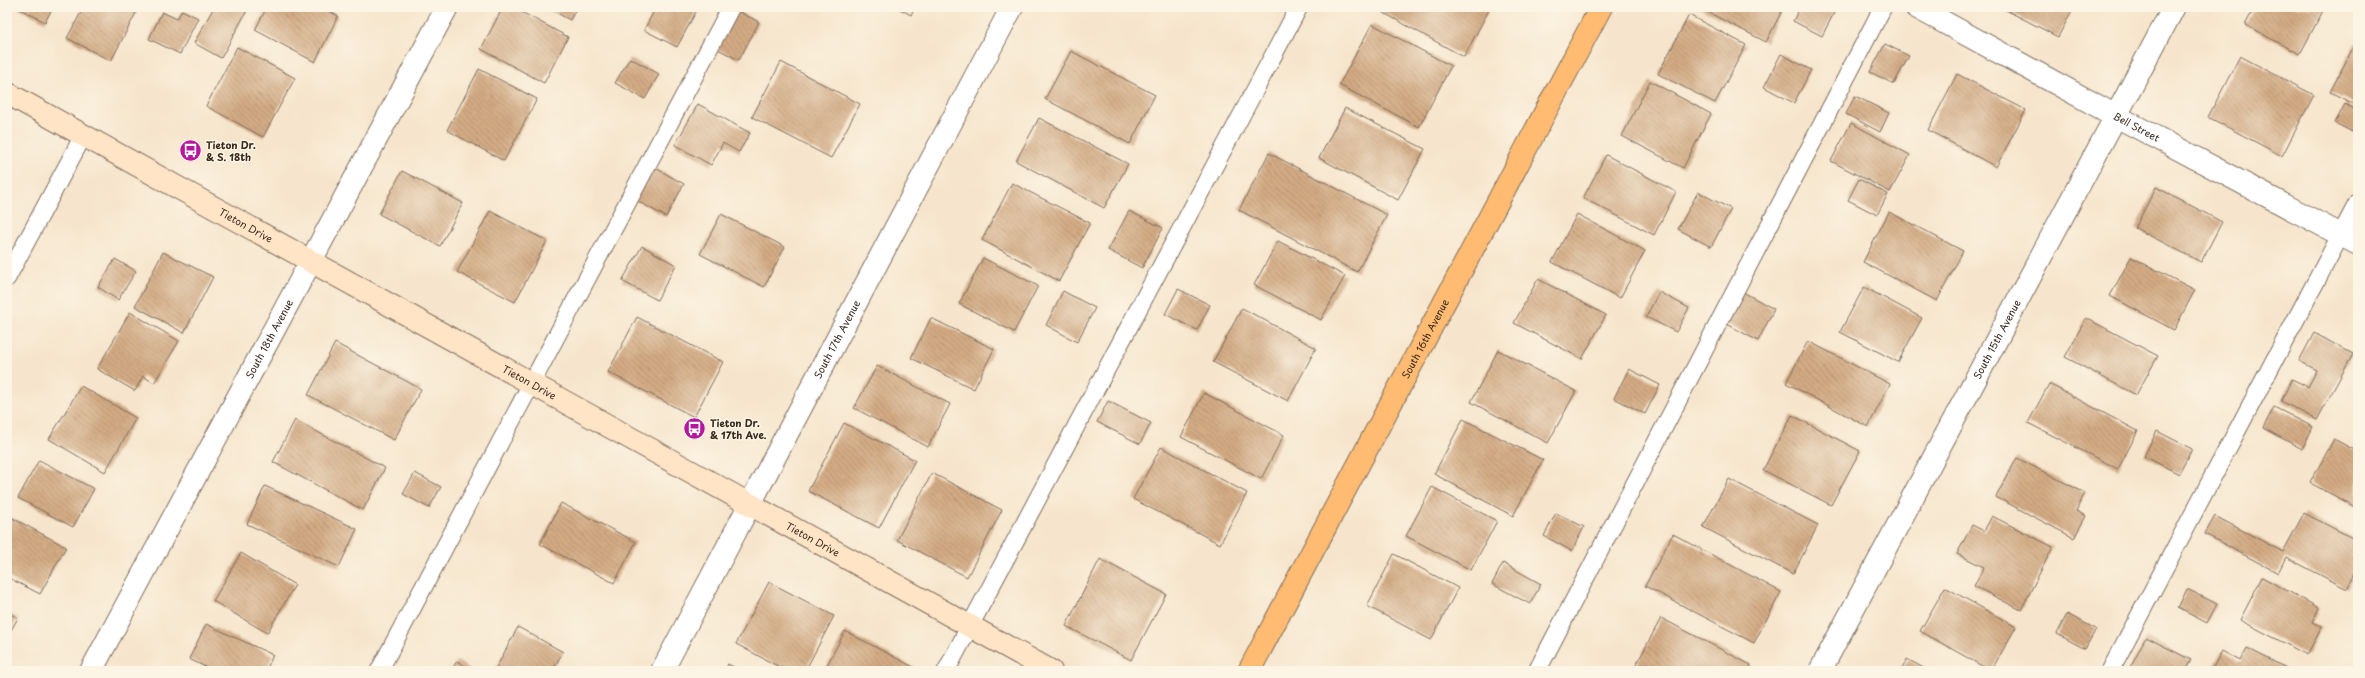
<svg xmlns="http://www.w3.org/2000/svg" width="2365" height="678" viewBox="0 0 2365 678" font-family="'Playpen Sans',sans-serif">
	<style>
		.building { fill: url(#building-back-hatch) }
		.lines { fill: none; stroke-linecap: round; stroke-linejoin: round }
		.service-casing { stroke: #7c6b5b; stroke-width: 19 }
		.minor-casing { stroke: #7c6b5b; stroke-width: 24 }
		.secondary-casing { stroke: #7c6b5b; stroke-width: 24 }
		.primary-casing { stroke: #7c6b5b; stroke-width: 24 }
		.service { stroke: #fff; stroke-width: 17 }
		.minor { stroke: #fff; stroke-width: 22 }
		.secondary { stroke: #ffe4c6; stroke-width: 22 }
		.primary { stroke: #ffbb71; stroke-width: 22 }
		.labels { text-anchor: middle; stroke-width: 3; stroke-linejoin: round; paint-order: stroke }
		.street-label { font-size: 10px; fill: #3b2a1e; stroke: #fcf5e5 }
		.poi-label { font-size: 10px; font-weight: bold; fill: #3b2a1e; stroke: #fcf5e5; text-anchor: start }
	</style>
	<defs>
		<pattern id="building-back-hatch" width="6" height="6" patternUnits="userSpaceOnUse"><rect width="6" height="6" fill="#d3ab84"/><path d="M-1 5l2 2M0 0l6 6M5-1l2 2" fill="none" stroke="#ac8b6b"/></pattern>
	</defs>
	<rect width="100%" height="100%" fill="#fcf5e5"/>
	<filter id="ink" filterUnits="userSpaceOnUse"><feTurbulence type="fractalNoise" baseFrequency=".025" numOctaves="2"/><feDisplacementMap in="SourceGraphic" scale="8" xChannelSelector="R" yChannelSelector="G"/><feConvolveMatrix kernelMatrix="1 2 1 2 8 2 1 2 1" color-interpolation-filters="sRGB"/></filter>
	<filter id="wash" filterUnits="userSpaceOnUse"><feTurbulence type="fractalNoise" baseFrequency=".012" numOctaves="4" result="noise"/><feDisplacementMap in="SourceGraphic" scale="16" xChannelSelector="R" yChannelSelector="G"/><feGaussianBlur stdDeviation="0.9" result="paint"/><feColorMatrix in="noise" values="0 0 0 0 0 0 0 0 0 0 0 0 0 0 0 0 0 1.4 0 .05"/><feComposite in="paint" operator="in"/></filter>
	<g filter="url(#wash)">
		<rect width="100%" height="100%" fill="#f6e5cc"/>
		<g id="blocks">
			<!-- building -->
			<path class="building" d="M16,7H53L45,22Z
				M84,7H139L111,61L67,38Z
				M214,7H249L221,58L194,43Z
				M267,7H321L338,16L315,62L255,30Z
				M503,7H512L568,37L544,83L481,49Z
				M546,7H577L570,20Z
				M656,7L698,8L677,47L644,30Z
				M896,7H915L911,15Z
				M1373,7H1483L1489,10L1464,57Z
				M1698,7H1784L1766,42Z
				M1800,7H1837L1822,36L1793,21Z
				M2000,7H2074L2058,37Z
				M2255,7H2325L2300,54L2245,25Z
				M734,9L759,22L739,60L714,47Z
				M182,10L198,18L180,54L149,39L162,12L177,19Z
				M1689,15L1746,45L1715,103L1658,74Z
				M1372,24L1451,66L1419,127L1339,85Z
				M1885,44L1909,56L1894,84L1870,72Z
				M2355,44L2358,45V106L2330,92Z
				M237,47L295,78L263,137L206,106Z
				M1071,51L1155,95L1130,144L1045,99Z
				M1781,54L1811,70L1794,103L1764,87Z
				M2240,56L2314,95L2282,156L2208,117Z
				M630,58L659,74L645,99L615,83Z
				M781,62L860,104L831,158L752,117Z
				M479,69L537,99L504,161L447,130Z
				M1957,74L2026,110L1996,167L1928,130Z
				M1650,81L1711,114L1683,168L1622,136Z
				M1855,96L1889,113L1880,132L1846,114Z
				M698,104L750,133L739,152L723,143L711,165L675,145Z
				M2345,104L2358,111V135L2335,123Z
				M1345,108L1425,149L1398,200L1319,158Z
				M1039,118L1128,164L1104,208L1016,161Z
				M1851,123L1910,155L1890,192L1831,161Z
				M1269,153L1387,215L1357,272L1239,210Z
				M1606,155L1676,192L1654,235L1583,198Z
				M652,166L684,184L666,217L634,199Z
				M402,171L463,203L440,246L379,214Z
				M1859,179L1888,194L1877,215L1848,200Z
				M1012,183L1090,223L1059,281L982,240Z
				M2156,187L2222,222L2201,262L2135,228Z
				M1698,192L1731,209L1711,247L1678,229Z
				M490,211L547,241L515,302L457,272Z
				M1129,211L1163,228L1142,268L1108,250Z
				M1889,212L1963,251L1937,301L1863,262Z
				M721,214L785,247L764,287L700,254Z
				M1577,214L1645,251L1620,298L1552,262Z
				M1278,241L1345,276L1321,320L1254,285Z
				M642,246L676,265L657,300L622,281Z
				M163,252L213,277L184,333L135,306Z
				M2131,257L2195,290L2174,330L2110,296Z
				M983,258L1038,286L1014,332L959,304Z
				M115,259L136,271L118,300L98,287Z
				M1538,279L1606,315L1582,359L1514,323Z
				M1864,287L1922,318L1898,362L1840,332Z
				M1178,289L1210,305L1197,330L1165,314Z
				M1063,291L1095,308L1077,342L1046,325Z
				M1741,291L1774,309L1758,341L1725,323Z
				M1659,292L1689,308L1676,332L1646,317Z
				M1242,308L1316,348L1288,401L1213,362Z
				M130,312L179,341L154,383L143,376L135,391L97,369Z
				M637,317L723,362L694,417L608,372Z
				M931,318L994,349L974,389L911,358Z
				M2086,318L2158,356L2136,395L2065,357Z
				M2314,333L2353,354L2317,420L2281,401L2292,379L2308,387L2317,370L2299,361Z
				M1808,341L1890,384L1868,427L1786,383Z
				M335,343L421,389L394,440L308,395Z
				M1498,350L1576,391L1548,443L1471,402Z
				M877,366L950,404L928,447L854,408Z
				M1629,369L1660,385L1645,414L1614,398Z
				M2049,384L2138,431L2118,469L2028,423Z
				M81,386L136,418L105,472L49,439Z
				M1204,393L1284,435L1261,479L1181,437Z
				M1108,401L1151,423L1140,444L1097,422Z
				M2274,407L2313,427L2302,449L2263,428Z
				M1792,415L1860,451L1831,505L1763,470Z
				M1463,419L1543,460L1513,516L1434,474Z
				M295,420L385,468L363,510L273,462Z
				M844,423L915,460L879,528L808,491Z
				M2157,431L2192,449L2179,474L2144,456Z
				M2334,439L2358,452V508L2310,483Z
				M1161,447L1247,493L1220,544L1133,499Z
				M2017,458L2085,493L2076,511L2086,516L2074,538L1996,497Z
				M39,460L94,489L73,527L18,498Z
				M415,473L441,487L429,508L403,494Z
				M932,473L1002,510L967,577L897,540Z
				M1729,479L1818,525L1793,574L1703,527Z
				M265,486L357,529L339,567L247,524Z
				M1432,487L1497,521L1471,570L1406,536Z
				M561,503L636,542L614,583L540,544Z
				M1556,513L1584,527L1572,551L1544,536Z
				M2304,513L2358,541V547L2352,558L2358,561V567L2347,589L2286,557L2278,573L2205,534L2215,516L2283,552Z
				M7,515L66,547L40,594L7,577Z
				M1992,516L2053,547L2021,610L1974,586L1984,567L1957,554L1972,525L1984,531Z
				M1673,534L1781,592L1754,643L1645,586Z
				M241,553L295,585L267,633L213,601Z
				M1394,554L1458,588L1431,640L1367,606Z
				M1100,559L1166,594L1131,660L1066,626Z
				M1503,563L1541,584L1530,604L1492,584Z
				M2262,577L2319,608L2312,622L2322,627L2307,655L2240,620Z
				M769,582L834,616L805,671H787L736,644Z
				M1945,587L2016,627L1991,671L1920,631Z
				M2187,589L2217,604L2207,623L2178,608Z
				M7,612L18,618L7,637Z
				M2067,614L2096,629L2085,649L2057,634Z
				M1661,618L1751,665L1748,671H1637L1634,669Z
				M206,624L273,655L266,671H214L189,659Z
				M518,627L563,652L552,671H502L496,668Z
				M845,631L921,671H824Z
				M2146,637L2191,660L2185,671H2128Z
				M2247,648L2286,668L2284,671H2211L2222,651L2240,661Z
				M1907,659L1929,671H1901Z
				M457,661L474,671H451Z
				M728,664L741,671H725Z"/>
		</g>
	</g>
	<g filter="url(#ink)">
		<use href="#blocks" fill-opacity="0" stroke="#7c6b5b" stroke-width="1"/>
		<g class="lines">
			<defs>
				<path id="service" d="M7,278L83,136
					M379,671L731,7
					M946,671L1299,7
					M1537,671L1883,7
					M2110,671L2358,202"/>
				<g id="minor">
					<path id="s1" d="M1916,7L2116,116L2358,244"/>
					<path id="s2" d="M91,671L447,7"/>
					<path id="s3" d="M662,671L1012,7"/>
					<path id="s4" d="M1820,671L2174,7"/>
				</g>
				<g id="secondary">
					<path id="s5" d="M7,93L1051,671"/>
				</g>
				<g id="primary">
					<path id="s6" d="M1249,671L1601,7"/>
				</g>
			</defs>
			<!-- service casing -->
			<use href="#service" class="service-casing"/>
			<!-- minor casing -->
			<use href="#minor" class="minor-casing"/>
			<!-- secondary casing -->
			<use href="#secondary" class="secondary-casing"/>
			<!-- primary casing -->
			<use href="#primary" class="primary-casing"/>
			<!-- service -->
			<use href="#service" class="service"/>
			<!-- minor -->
			<use href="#minor" class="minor"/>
			<!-- secondary -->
			<use href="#secondary" class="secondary"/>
			<!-- primary -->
			<use href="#primary" class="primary"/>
		</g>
	</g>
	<!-- icons -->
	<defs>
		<symbol id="bus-disc" viewBox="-11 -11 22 22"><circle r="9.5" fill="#b5179e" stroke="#fcf5e5"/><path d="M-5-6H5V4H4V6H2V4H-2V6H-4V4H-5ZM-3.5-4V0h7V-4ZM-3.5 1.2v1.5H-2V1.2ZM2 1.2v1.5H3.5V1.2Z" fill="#fff"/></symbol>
	</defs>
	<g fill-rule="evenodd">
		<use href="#bus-disc" x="178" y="138" width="25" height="25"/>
		<use href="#bus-disc" x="682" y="416" width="25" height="25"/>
	</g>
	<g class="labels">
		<!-- street labels -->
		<g class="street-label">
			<text dy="4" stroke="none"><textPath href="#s1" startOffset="251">Bell Street</textPath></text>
			<text dy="4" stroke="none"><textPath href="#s5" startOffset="273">Tieton Drive</textPath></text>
			<text dy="4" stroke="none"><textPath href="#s2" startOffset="377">South 18th Avenue</textPath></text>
			<text dy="4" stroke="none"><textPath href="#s3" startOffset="375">South 17th Avenue</textPath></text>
			<text dy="4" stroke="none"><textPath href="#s6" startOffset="376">South 16th Avenue</textPath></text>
			<text dy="4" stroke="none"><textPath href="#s4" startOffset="376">South 15th Avenue</textPath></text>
			<text dy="4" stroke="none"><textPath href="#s5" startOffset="597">Tieton Drive</textPath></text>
			<text dy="4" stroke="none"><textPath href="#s5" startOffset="921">Tieton Drive</textPath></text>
		</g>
		<!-- poi labels -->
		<g class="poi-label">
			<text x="206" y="149">Tieton Dr.<tspan x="206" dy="12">&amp; S. 18th</tspan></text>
			<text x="710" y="427">Tieton Dr.<tspan x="710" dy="12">&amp; 17th Ave.</tspan></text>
		</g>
	</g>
	<!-- margin -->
	<rect width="2365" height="678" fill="none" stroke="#fcf5e5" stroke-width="24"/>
</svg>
